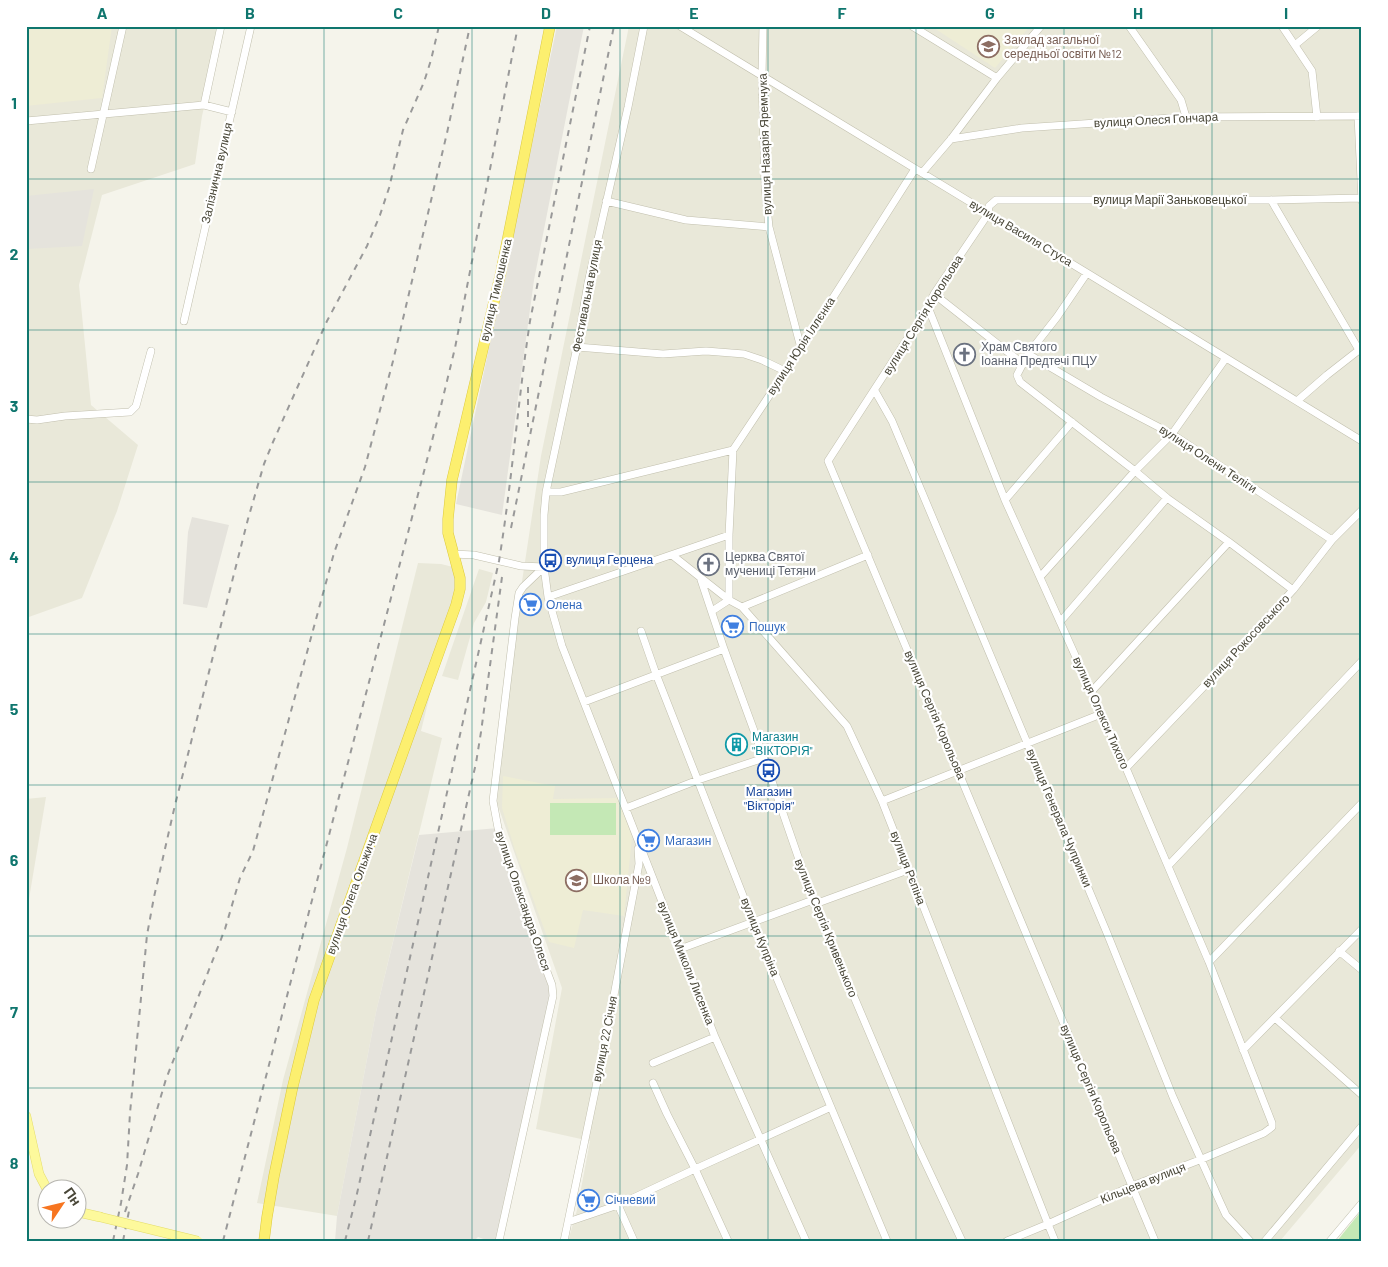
<svg xmlns="http://www.w3.org/2000/svg" width="1388" height="1267" viewBox="0 0 1388 1267" font-family="Barlow,sans-serif">
	<style>
		.residential { fill: #e9e8d9 }
		.industrial { fill: #e5e3dc }
		.education { fill: #eeedd5 }
		.green { fill: #c4e8b5 }
		.lines { fill: none; stroke-linecap: round; stroke-linejoin: round }
		.minor-casing { stroke: #c1bfad; stroke-width: 8 }
		.major-casing { stroke: #e3dc6b; stroke-width: 10 }
		.highway-casing { stroke: #dcc93e; stroke-width: 11 }
		.minor { stroke: #fff; stroke-width: 7 }
		.major { stroke: #fdf99c; stroke-width: 9 }
		.highway { stroke: #fcef6f; stroke-width: 10 }
		.rail { stroke: #999; stroke-width: 2; stroke-dasharray: 6 6; stroke-linecap: butt }
		.major-bridge-casing { stroke: #e3dc6b; stroke-width: 10; stroke-linecap: butt }
		.major-bridge { stroke: #fdf99c; stroke-width: 9 }
		.grid { fill: none; stroke: #0f766e; stroke-width: 1; stroke-opacity: 0.55 }
		.labels { text-anchor: middle; stroke-width: 4.5; stroke-linejoin: round; paint-order: stroke }
		.education-label { font-size: 12px; fill: #785e54; stroke: #fff; text-anchor: start }
		.street-label { font-size: 12px; fill: #494738; stroke: #fff }
		.worship-label { font-size: 12px; fill: #5b616d; stroke: #fff; text-anchor: start }
		.transit-label { font-size: 12px; fill: #164399; stroke: #fff; text-anchor: start }
		.shop-label { font-size: 12px; fill: #366cbe; stroke: #fff; text-anchor: start }
		.culture-label { font-size: 12px; fill: #0d838f; stroke: #fff; text-anchor: start }
		.neatline { fill: none; stroke: #0f766e; stroke-width: 2 }
		.grid-label { font-size: 16px; text-anchor: middle; font-weight: bold; fill: #0f766e }
	</style>
	<rect width="100%" height="100%" fill="#f5f4eb"/>
	<!-- residential -->
	<path class="residential" d="M26,26H223L202,116L195,164L102,195L79,285L91,405L138,445L117,511L82,598L26,618Z
		M629,26H1362V1144L1280,1241H568L577,1210L590,1141L536,1129L562,988L497,803L518,608L541,456Z
		M418,563L441,564L453,567L457,584L421,731L442,738L376,1012L337,1216L257,1203L283,1080L347,848Z
		M479,569L493,573L486,602L474,623L458,680L442,676Z
		M46,797L26,917V799Z"/>
	<!-- industrial -->
	<path class="industrial" d="M557,26H584L534,280L502,515L456,504Z
		M94,189L82,246L26,249V196Z
		M192,517L229,525L207,608L183,604L188,532Z
		M498,828L552,985L499,1241H489L478,1237L474,1241H335L337,1216L376,1012L419,835Z"/>
	<!-- education -->
	<path class="education" d="M26,26H112L102,98L26,106Z
		M931,26H1030L995,68Z
		M503,776L555,786L553,799L618,798L632,837L624,916L583,910L574,948L549,942L515,850L502,808Z"/>
	<!-- green -->
	<path class="green" d="M550,803H616V835H550Z
		M1362,1210V1241H1337Z"/>
	<g class="lines">
		<defs>
			<path id="minor" d="M644,26L628,107L588,283L577,347L546,492L544,515V567L548,597L562,646L715,1037L806,1241
				M680,26L1087,273L1362,441
				M763,26L762,76L765,186L769,227L801,348
				M912,26L997,78
				M1129,26L1181,100L1186,117
				M1282,26L1312,71L1317,117
				M1295,45L1318,26
				M204,105L221,26
				M1358,116L1362,201
				M26,121L204,105L232,112
				M951,139L1022,128L1186,117L1362,116
				M91,169L123,26
				M922,173L951,139L997,78L1041,26
				M1271,200L1359,350L1327,375L1297,401
				M606,201L686,220L769,227
				M1087,273L1057,317L1028,354L1017,375L1020,382L1135,471L1167,498L1229,542L1293,590
				M934,294L1023,364
				M928,307L1005,500L1126,768L1209,962L1272,1123V1127L1264,1133L1202,1159L1132,1186L1048,1224L1007,1241
				M184,321L251,26
				M577,347L663,354L706,351L744,354L762,360L785,371
				M1028,354L1101,397L1172,434L1332,540
				M875,391L892,421L1107,933L1173,1097L1220,1202L1226,1215L1250,1241
				M26,419L37,420L65,416L130,412L136,406L151,351
				M546,492H561L733,450
				M1005,500L1072,422
				M453,554L474,555L521,566L544,567
				M672,555L729,600L742,607L847,726L882,801L1048,1224L1055,1241
				M1040,577L1135,471L1172,434L1226,358
				M701,580L724,649L764,758L813,900L916,1143L962,1241
				M548,597L729,535
				M742,607L868,555
				M712,611L729,600V535L733,450L801,348L915,169
				M1060,622L1167,498
				M641,631L656,674L753,921L887,1241
				M1091,692L1229,542
				M584,702L724,649
				M1126,768L1211,679L1293,590L1332,540L1362,510
				M882,801L1101,714
				M626,808L698,780L764,758
				M1168,866L1362,661
				M815,904L908,870
				M680,949L813,900
				M1339,951L1362,970
				M1209,962L1362,803
				M1275,1018L1362,1095
				M1243,1050L1362,929
				M653,1063L715,1037
				M653,1083L667,1114L695,1169L728,1241
				M618,1205L634,1241
				M568,1222L618,1205L695,1169L831,1107
				M499,1241L553,996L552,985L526,916L498,828L493,801L515,618L519,593L523,587L544,567
				M564,1241L603,1053L639,864L638,849
				M1155,1241L828,461L928,307L934,294L988,214L989,206L996,200H1271L1362,198
				M1265,1241L1362,1126
				M1330,1241L1362,1203"/>
			<path id="major" d="M26,1116L39,1174L48,1191
				M78,1212L100,1217"/>
			<path id="highway" d="M264,1241L267,1217L274,1176L292,1090L314,1000L456,605L460,589V578L448,533V519L452,480L501,272L550,26"/>
		</defs>
		<!-- minor casing -->
		<use href="#minor" class="minor-casing"/>
		<!-- major casing -->
		<use href="#major" class="major-casing"/>
		<!-- highway casing -->
		<use href="#highway" class="highway-casing"/>
		<!-- minor -->
		<use href="#minor" class="minor"/>
		<!-- major -->
		<use href="#major" class="major"/>
		<!-- highway -->
		<use href="#highway" class="highway"/>
		<!-- rail -->
		<path class="rail" d="M528,387V427
			M511,528L614,26
			M125,1212L138,1174L166,1079L225,929L240,878L253,851L334,553L365,467L393,361L447,133L470,26
			M113,1241L121,1203L127,1165L130,1113L147,935L154,897L175,805L248,519L264,464L273,442L327,321L367,246L380,215L389,188L403,130L424,82L431,60L439,26
			M123,1241L130,1206
			M223,1241L439,414L455,348L518,26
			M345,1241L356,1198L499,561C512,481 518,401 530,321L590,26
			M368,1241L476,763L481,732L502,577"/>
		<defs>
			<path id="major-bridge" d="M100,1217L198,1241"/>
		</defs>
		<!-- major-bridge casing -->
		<use href="#major-bridge" class="major-bridge-casing"/>
		<!-- major-bridge -->
		<use href="#major-bridge" class="major-bridge"/>
	</g>
	<!-- grid -->
	<path class="grid" d="M176,26V1241M324,26V1241M472,26V1241M620,26V1241M768,26V1241M916,26V1241M1064,26V1241M1212,26V1241M26,179H1362M26,330H1362M26,482H1362M26,634H1362M26,785H1362M26,936H1362M26,1088H1362"/>
	<!-- icons -->
	<defs>
		<symbol id="school-ring" viewBox="-11 -11 22 22"><circle r="9.5" fill="#fff" stroke="#8d6e63" stroke-width="1.5"/><path d="M0-5L7-2L0 1L-7-2ZM-4 1L0 2.5L4 1V4Q0 6-4 4Z" fill="#8d6e63"/></symbol>
		<symbol id="church-ring" viewBox="-11 -11 22 22"><circle r="9.5" fill="#fff" stroke="#6b7280" stroke-width="1.5"/><path d="M-1.2-6h2.4v3.5h3.3v2.4h-3.3V6h-2.4V-.1h-3.3v-2.4h3.3Z" fill="#6b7280"/></symbol>
		<symbol id="bus-ring" viewBox="-11 -11 22 22"><circle r="9.5" fill="#fff" stroke="#1a4fb4" stroke-width="1.5"/><path d="M-5-6H5V4H4V6H2V4H-2V6H-4V4H-5ZM-3.5-4V0h7V-4ZM-3.5 1.2v1.5H-2V1.2ZM2 1.2v1.5H3.5V1.2Z" fill="#1a4fb4"/></symbol>
		<symbol id="supermarket-ring" viewBox="-11 -11 22 22"><circle r="9.5" fill="#fff" stroke="#3f7fe0" stroke-width="1.5"/><path d="M-6-5.5h2.5l.6 2H6L4.5 2H-2.5L-4.4-4H-6ZM-1.5 3.2a1.3 1.3 0 1 0 .1 0ZM3 3.2a1.3 1.3 0 1 0 .1 0Z" fill="#3f7fe0"/></symbol>
		<symbol id="building-ring" viewBox="-11 -11 22 22"><circle r="9.5" fill="#fff" stroke="#0f9aa8" stroke-width="1.5"/><path d="M-4-6H4V6H1V3H-1V6H-4ZM-2.5-4.3h1.7v1.8h-1.7ZM.8-4.3h1.7v1.8H.8ZM-2.5-1h1.7V.8h-1.7ZM.8-1h1.7V.8H.8Z" fill="#0f9aa8"/></symbol>
	</defs>
	<g fill-rule="evenodd">
		<use href="#school-ring" x="976" y="34" width="25" height="25"/>
		<use href="#church-ring" x="952" y="342" width="25" height="25"/>
		<use href="#bus-ring" x="538" y="548" width="25" height="25"/>
		<use href="#church-ring" x="696" y="552" width="25" height="25"/>
		<use href="#supermarket-ring" x="518" y="592" width="25" height="25"/>
		<use href="#supermarket-ring" x="720" y="614" width="25" height="25"/>
		<use href="#building-ring" x="724" y="732" width="25" height="25"/>
		<use href="#bus-ring" x="756" y="758" width="25" height="25"/>
		<use href="#supermarket-ring" x="636" y="828" width="25" height="25"/>
		<use href="#school-ring" x="564" y="868" width="25" height="25"/>
		<use href="#supermarket-ring" x="576" y="1188" width="25" height="25"/>
	</g>
	<g class="labels">
		<!-- education labels -->
		<g class="education-label">
			<text x="1004" y="44">Заклад загальної<tspan x="1004" dy="14">середньої освіти №12</tspan></text>
			<text x="593" y="884">Школа №9</text>
		</g>
		<!-- street labels -->
		<g class="street-label">
			<text transform="translate(1156 120) rotate(-3)" y="4">вулиця Олеся Гончара</text>
			<text transform="translate(765 144) rotate(-92)" y="4">вулиця Назарія Яремчука</text>
			<text transform="translate(217 173) rotate(-77)" y="4">Залізнична вулиця</text>
			<text x="1170" y="204">вулиця Марії Заньковецької</text>
			<text transform="translate(1021 233) rotate(31)" y="4">вулиця Василя Стуса</text>
			<text transform="translate(496 290) rotate(-77)" y="4">вулиця Тимошенка</text>
			<text transform="translate(587 296) rotate(-79)" y="4">Фестивальна вулиця</text>
			<text transform="translate(923 315) rotate(-58)" y="4">вулиця Сергія Корольова</text>
			<text transform="translate(801 346) rotate(-57)" y="4">вулиця Юрія Іллєнка</text>
			<text transform="translate(1208 459) rotate(33)" y="4">вулиця Олени Теліги</text>
			<text transform="translate(1246 641) rotate(-47)" y="4">вулиця Рокосовського</text>
			<text transform="translate(1101 713) rotate(66)" y="4">вулиця Олекси Тихого</text>
			<text transform="translate(935 715) rotate(67)" y="4">вулиця Сергія Корольова</text>
			<text transform="translate(1059 818) rotate(67)" y="4">вулиця Генерала Чупринки</text>
			<text transform="translate(908 868) rotate(69)" y="4">вулиця Рєпіна</text>
			<text transform="translate(352 894) rotate(-70)" y="4">вулиця Олега Ольжича</text>
			<text transform="translate(523 901) rotate(71)" y="4">вулиця Олександра Олеся</text>
			<text transform="translate(826 928) rotate(68)" y="4">вулиця Сергія Кривенького</text>
			<text transform="translate(760 937) rotate(68)" y="4">вулиця Купріна</text>
			<text transform="translate(686 963) rotate(68)" y="4">вулиця Миколи Лисенка</text>
			<text transform="translate(605 1039) rotate(-79)" y="4">вулиця 22 Січня</text>
			<text transform="translate(1091 1089) rotate(67)" y="4">вулиця Сергія Корольова</text>
			<text transform="translate(1143 1183) rotate(-22)" y="4">Кільцева вулиця</text>
		</g>
		<!-- worship labels -->
		<g class="worship-label">
			<text x="981" y="351">Храм Святого<tspan x="981" dy="14">Іоанна Предтечі ПЦУ</tspan></text>
			<text x="725" y="561">Церква Святої<tspan x="725" dy="14">мучениці Тетяни</tspan></text>
		</g>
		<!-- transit labels -->
		<g class="transit-label">
			<text x="566" y="564">вулиця Герцена</text>
			<text x="769" y="796" text-anchor="middle">Магазин<tspan x="769" dy="14">"Вікторія"</tspan></text>
		</g>
		<!-- shop labels -->
		<g class="shop-label">
			<text x="546" y="609">Олена</text>
			<text x="749" y="631">Пошук</text>
			<text x="665" y="845">Магазин</text>
			<text x="605" y="1204">Січневий</text>
		</g>
		<!-- culture labels -->
		<g class="culture-label">
			<text x="752" y="741">Магазин<tspan x="752" dy="14">"ВІКТОРІЯ"</tspan></text>
		</g>
	</g>
	<!-- border -->
	<rect width="1388" height="1267" fill="none" stroke="#ffffff" stroke-width="55"/>
	<!-- north arrow -->
	<g transform="translate(62 1204) rotate(55)"><circle r="24" fill="#ffffff" stroke="#b6b5af"/>
	<path d="M0-4L9 19L0 12L-9 19Z" fill="#f77520"/>
	<text y="-8" font-size="14" font-weight="bold" text-anchor="middle" fill="#494738">Пн</text>
	</g>
	<rect x="28" y="28" width="1332" height="1212" class="neatline"/>
	<g class="grid-label">
		<text x="102" y="19">A</text>
		<text x="250" y="19">B</text>
		<text x="398" y="19">C</text>
		<text x="546" y="19">D</text>
		<text x="694" y="19">E</text>
		<text x="842" y="19">F</text>
		<text x="990" y="19">G</text>
		<text x="1138" y="19">H</text>
		<text x="1286" y="19">I</text>
		<text x="14" y="109">1</text>
		<text x="14" y="260">2</text>
		<text x="14" y="412">3</text>
		<text x="14" y="563">4</text>
		<text x="14" y="715">5</text>
		<text x="14" y="866">6</text>
		<text x="14" y="1018">7</text>
		<text x="14" y="1169">8</text>
	</g>
</svg>
